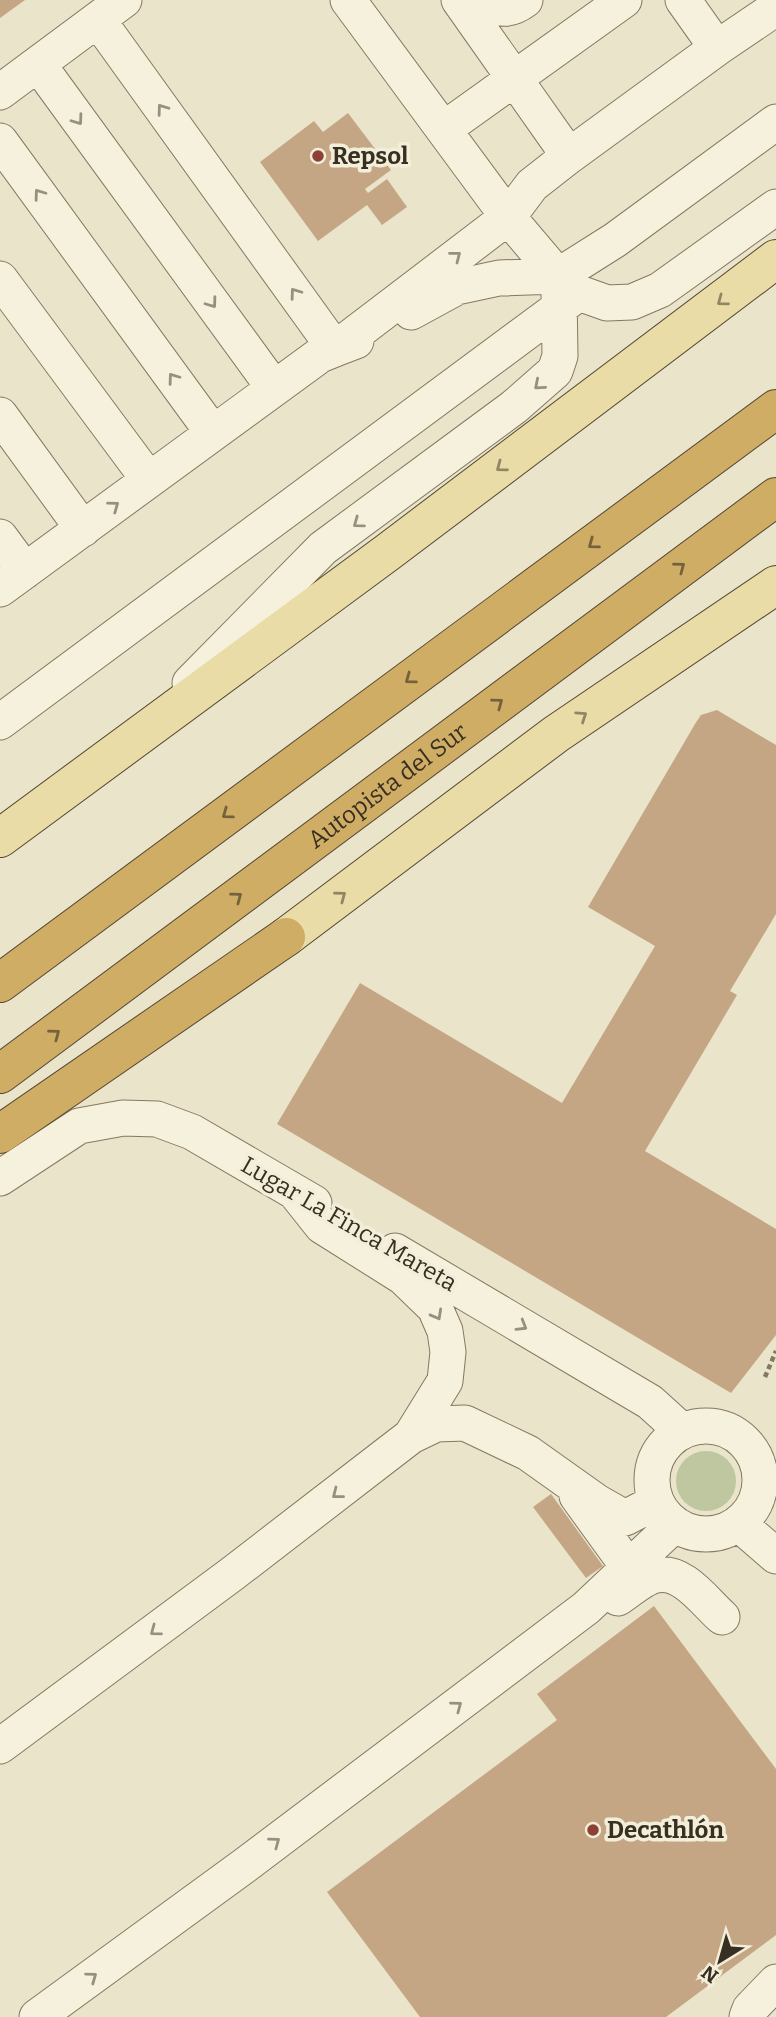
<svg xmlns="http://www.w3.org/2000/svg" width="776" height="2017" viewBox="0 0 776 2017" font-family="Bitter,serif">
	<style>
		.green { fill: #bec79f }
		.building { fill: #c4a684 }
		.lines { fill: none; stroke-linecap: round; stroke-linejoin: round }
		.minor-casing { stroke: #857860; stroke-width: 37 }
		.major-casing { stroke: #544633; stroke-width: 40 }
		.highway-casing { stroke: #544633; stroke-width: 40 }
		.path { stroke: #857860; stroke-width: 4.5; stroke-dasharray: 5 3.5; stroke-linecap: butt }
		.minor { stroke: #f6f1dc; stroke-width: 35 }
		.major { stroke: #e9dca6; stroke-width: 38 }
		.highway { stroke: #cfad65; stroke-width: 38 }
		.oneway { stroke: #96907f }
		.oneway2 { stroke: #908664 }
		.oneway3 { stroke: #74613d }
		.poi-dot { fill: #8e4036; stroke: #f2eed9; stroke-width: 2.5 }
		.labels { text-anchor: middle; stroke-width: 7; stroke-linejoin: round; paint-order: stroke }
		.poi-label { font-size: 24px; font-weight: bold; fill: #372f22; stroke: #f2eed9; text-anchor: start }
		.street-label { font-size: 24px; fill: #372f22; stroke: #f2eed9 }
	</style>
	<rect width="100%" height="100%" fill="#eae4ca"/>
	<!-- green -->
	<path class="green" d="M676 1481a30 30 0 1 1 60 0a30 30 0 1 1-60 0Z"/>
	<!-- building -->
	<path class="building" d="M0,0H25L0,18Z
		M348,113L391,170L365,189L368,193L387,179L407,207L382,225L367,205L318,241L260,162L314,121L323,132Z
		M717,710L776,745V914L730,991L737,995L645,1151L776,1229V1335L731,1393L277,1124L360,983L562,1103L655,946L588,907L695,724L701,715Z
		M551,1494L603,1566L586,1578L533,1507Z
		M654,1606L776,1769V1935L666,2017H420L327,1892L557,1720L537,1694Z"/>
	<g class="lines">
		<defs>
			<path id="minor" d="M348,0L508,217L558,276L579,293L607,303L632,302L660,290L776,207
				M459,0L569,156
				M488,0C499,13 513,9 525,0
				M683,0L717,48
				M98,20L335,349L356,341
				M38,64L274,388
				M0,92L124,0
				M444,129L624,0
				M0,141L213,433
				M0,279L149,480
				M411,312L457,287L499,278L558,276L615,240L776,122
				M0,415L83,529
				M0,537L25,571
				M0,589L320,355L335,349L508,217L532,185L569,156L717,48L776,8
				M190,683L323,548L514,407L555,371L560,356L559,293
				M0,722L579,293
				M0,1178L79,1126L123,1118L157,1119L192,1132L314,1203
				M395,1251L650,1402L682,1431
				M652 1480a54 54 0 1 1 108 0a54 54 0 1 1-108 0Z
				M411,1436L436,1424L465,1423L528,1453L597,1502L625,1518L656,1502
				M577,1496L629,1568
				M739,1524L776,1556
				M618,1598C629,1591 644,1577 657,1575C683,1570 705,1602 722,1617
				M0,1746L232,1574L411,1436L445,1381L448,1352L445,1331L435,1308L403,1277L322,1226L295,1192
				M37,2017L244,1866L586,1608L675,1524
				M747,2017L750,2009L776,1982"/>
			<path id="major" d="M0,838L388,552L776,259
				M286,937L556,734L776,585"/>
			<g id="highway">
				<path d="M0,983L776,409"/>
				<path id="s1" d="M0,1074L776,497"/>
				<path d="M0,1134L286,937"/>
			</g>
		</defs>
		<!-- minor casing -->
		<use href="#minor" class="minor-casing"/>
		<!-- major casing -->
		<use href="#major" class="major-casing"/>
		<!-- highway casing -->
		<use href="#highway" class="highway-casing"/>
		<!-- path -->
		<path class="path" d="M765,1377L776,1351"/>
		<!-- minor -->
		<use href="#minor" class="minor"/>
		<!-- major -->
		<use href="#major" class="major"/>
		<!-- highway -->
		<use href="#highway" class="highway"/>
	</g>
	<!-- one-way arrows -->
	<defs><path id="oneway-chevron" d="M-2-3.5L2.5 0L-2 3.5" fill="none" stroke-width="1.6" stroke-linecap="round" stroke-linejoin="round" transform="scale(1.75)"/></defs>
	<g class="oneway">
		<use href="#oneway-chevron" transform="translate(162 109) rotate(-126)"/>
		<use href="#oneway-chevron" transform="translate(78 120) rotate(54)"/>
		<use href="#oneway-chevron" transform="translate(39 194) rotate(-126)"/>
		<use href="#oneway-chevron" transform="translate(456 256) rotate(-38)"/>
		<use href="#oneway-chevron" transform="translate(295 293) rotate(-126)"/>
		<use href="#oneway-chevron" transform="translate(212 303) rotate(54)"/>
		<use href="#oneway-chevron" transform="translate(173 378) rotate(-126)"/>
		<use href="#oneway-chevron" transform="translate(539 385) rotate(139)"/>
		<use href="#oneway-chevron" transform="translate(114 506) rotate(-36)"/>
		<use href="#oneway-chevron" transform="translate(358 523) rotate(144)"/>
		<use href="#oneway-chevron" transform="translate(437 1315) rotate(61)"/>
		<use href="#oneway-chevron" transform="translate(522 1326) rotate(31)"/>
		<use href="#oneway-chevron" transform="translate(337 1494) rotate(142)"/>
		<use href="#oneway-chevron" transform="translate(155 1631) rotate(143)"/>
		<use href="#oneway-chevron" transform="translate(457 1706) rotate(-37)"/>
		<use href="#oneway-chevron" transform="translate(275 1842) rotate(-37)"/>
		<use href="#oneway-chevron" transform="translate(92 1977) rotate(-36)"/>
	</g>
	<g class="oneway2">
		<use href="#oneway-chevron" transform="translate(722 301) rotate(143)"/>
		<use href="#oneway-chevron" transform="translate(501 467) rotate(143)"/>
		<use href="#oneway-chevron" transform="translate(582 716) rotate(-34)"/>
		<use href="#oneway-chevron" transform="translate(341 896) rotate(-37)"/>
	</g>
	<g class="oneway3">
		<use href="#oneway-chevron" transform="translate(593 544) rotate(144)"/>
		<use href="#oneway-chevron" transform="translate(680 567) rotate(-37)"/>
		<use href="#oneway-chevron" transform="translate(410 679) rotate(144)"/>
		<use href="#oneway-chevron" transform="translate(498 703) rotate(-37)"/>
		<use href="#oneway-chevron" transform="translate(227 814) rotate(144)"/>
		<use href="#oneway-chevron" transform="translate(237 897) rotate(-37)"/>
		<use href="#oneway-chevron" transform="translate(55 1034) rotate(-37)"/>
	</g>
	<!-- markers -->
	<g class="poi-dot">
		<circle cx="318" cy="156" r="7"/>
		<circle cx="593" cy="1830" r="7"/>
	</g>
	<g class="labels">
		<!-- poi labels -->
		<g class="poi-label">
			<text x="332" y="164">Repsol</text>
			<text x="607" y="1838">Decathlón</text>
		</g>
		<!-- street labels -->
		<g class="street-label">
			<text dy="8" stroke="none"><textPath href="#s1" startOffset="483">Autopista del Sur</textPath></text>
			<text transform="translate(349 1224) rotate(30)" y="8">Lugar La Finca Mareta</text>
		</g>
	</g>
	<!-- north arrow -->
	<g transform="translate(720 1961) rotate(217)" stroke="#f2eed9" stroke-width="5" paint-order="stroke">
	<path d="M0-5L12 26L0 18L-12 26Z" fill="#372f22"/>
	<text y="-10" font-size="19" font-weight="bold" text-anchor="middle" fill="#372f22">N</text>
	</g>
</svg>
